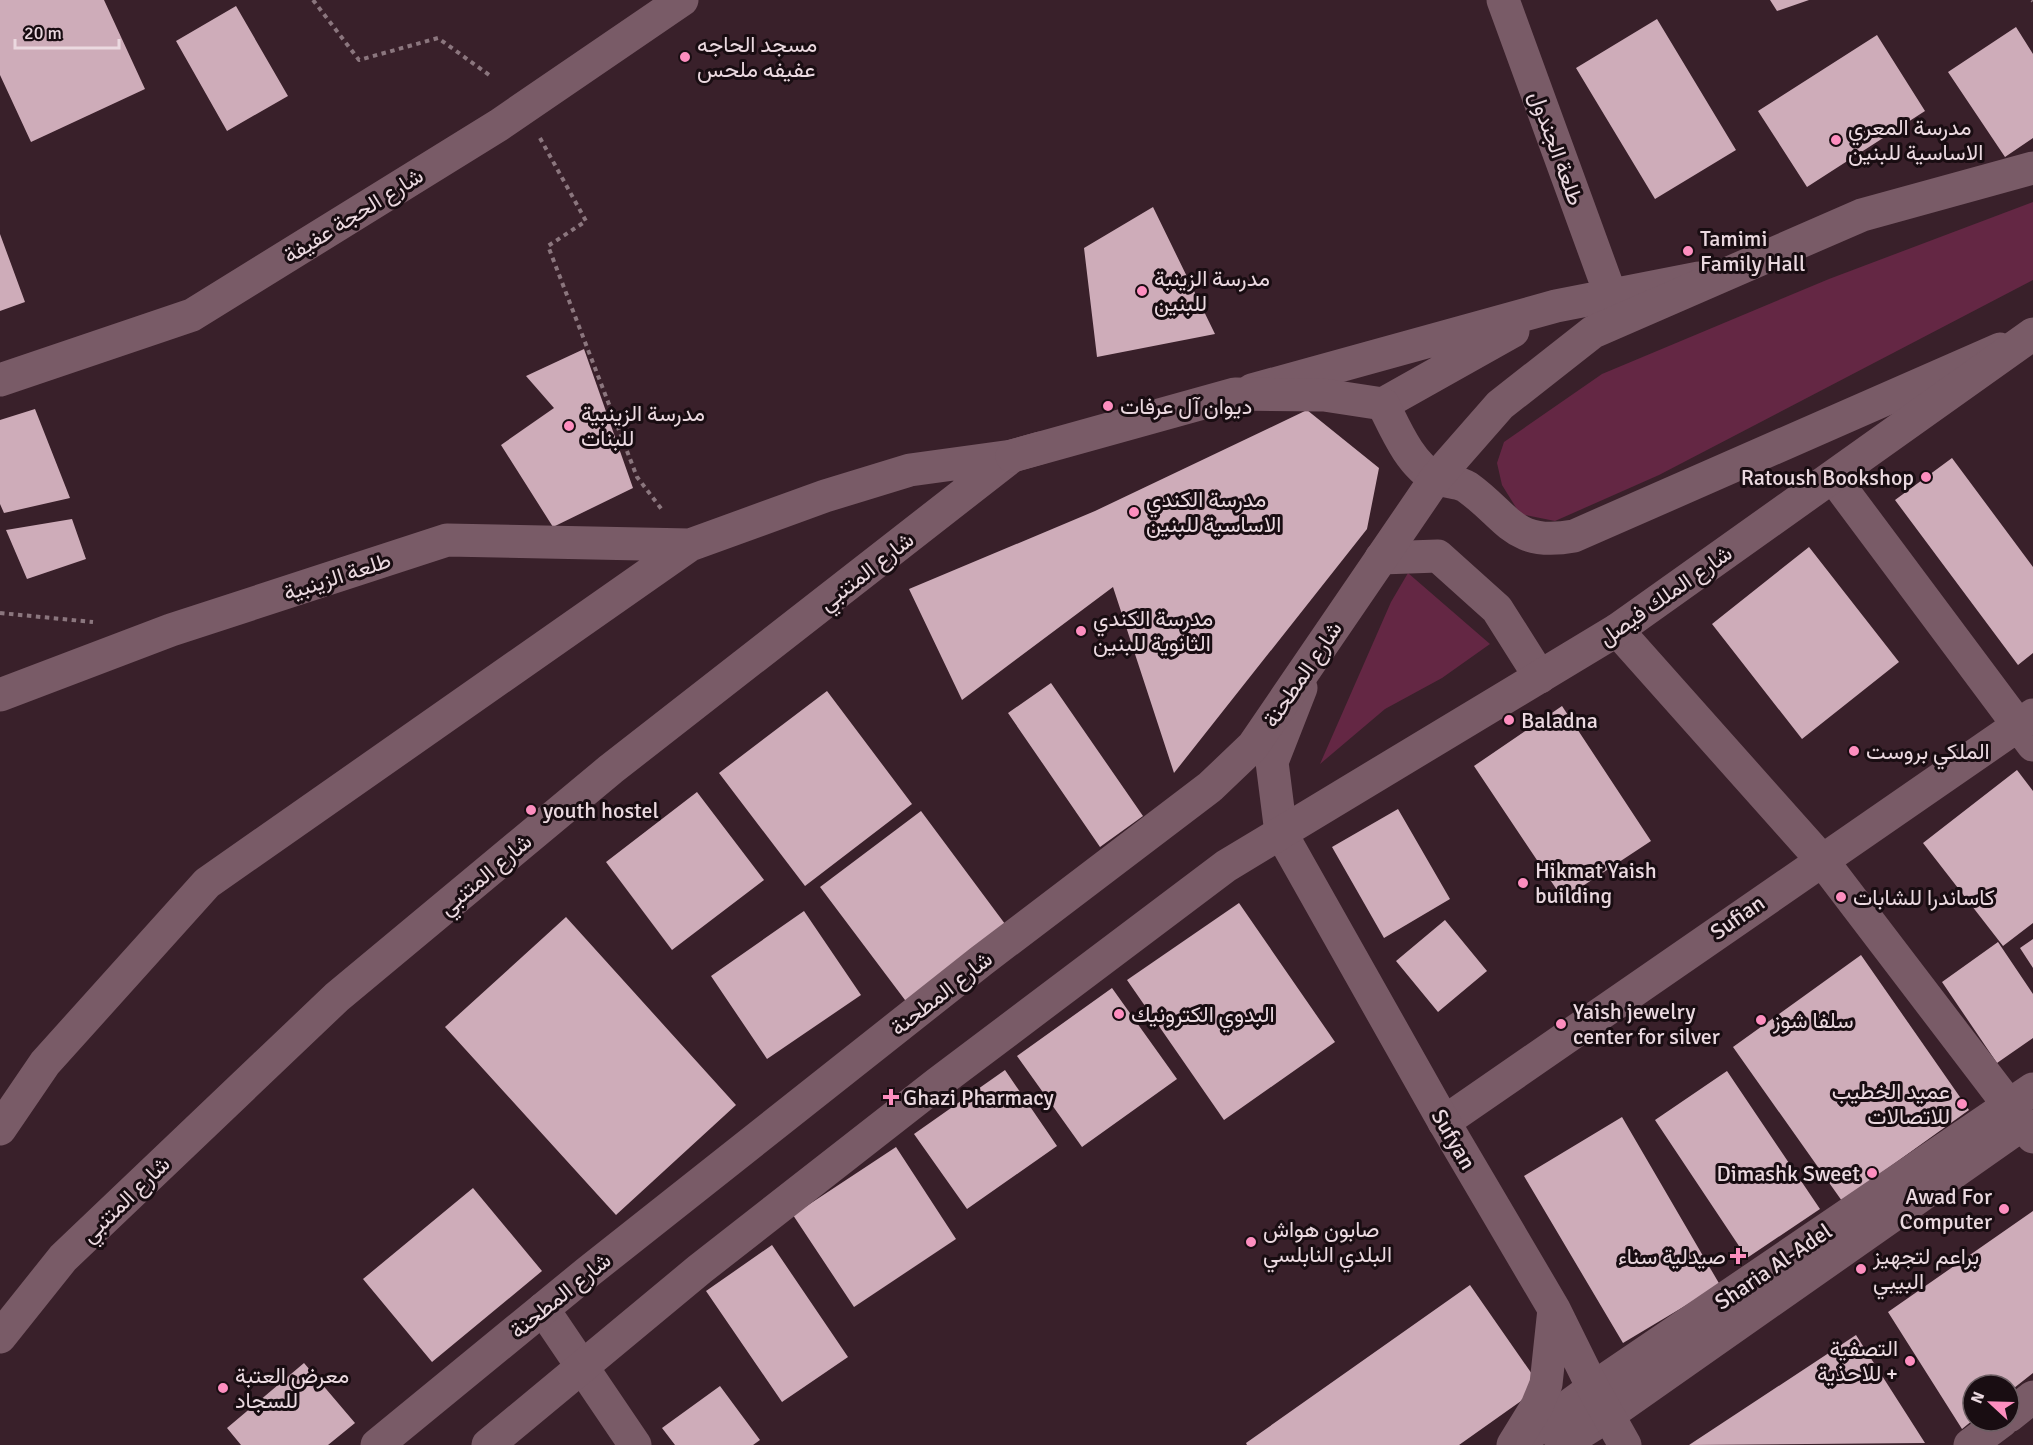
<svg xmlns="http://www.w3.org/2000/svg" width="2033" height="1445" viewBox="0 0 2033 1445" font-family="Signika,Vazirmatn,sans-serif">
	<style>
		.green { fill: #642744 }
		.building { fill: #ceacb9 }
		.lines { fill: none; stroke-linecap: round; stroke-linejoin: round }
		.path { stroke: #8b767e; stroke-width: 4; stroke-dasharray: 4.5 4.5; stroke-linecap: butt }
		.minor { stroke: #795b67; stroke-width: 33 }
		.tertiary { stroke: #795b67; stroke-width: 33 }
		.secondary { stroke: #795b67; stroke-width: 33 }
		.poi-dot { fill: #fd8ebf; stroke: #190d12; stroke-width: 2 }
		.labels { text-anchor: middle; stroke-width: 6; stroke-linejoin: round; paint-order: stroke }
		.poi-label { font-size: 22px; fill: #ebd9e0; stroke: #190d12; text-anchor: start }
		.street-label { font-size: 22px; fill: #ebd9e0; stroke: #190d12 }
	</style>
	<rect width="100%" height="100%" fill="#39202a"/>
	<!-- green -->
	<path class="green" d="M2033,202V280L1659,475L1555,521L1520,514L1502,485L1497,463L1504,442L1602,374L1829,279Z
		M1408,573L1490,644L1442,678L1385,709L1320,764L1391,602Z"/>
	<!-- building -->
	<path class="building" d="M0,0H104L145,89L31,142L0,75Z
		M1770,0H1809L1777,11Z
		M236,6L288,96L227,131L176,41Z
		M1657,19L1736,150L1655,199L1576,68Z
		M2016,27L2033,54V138L2005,157L1948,72Z
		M1877,35L1925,111L1807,187L1758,111Z
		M1153,207L1215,334L1097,357L1084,248Z
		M0,234L25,302L0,311Z
		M584,349L633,488L553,527L501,445L554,408L526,376Z
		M35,409L70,498L4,513L0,504V420Z
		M1307,410L1379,468L1367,529L1174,773L1113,587L962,700L909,589L1095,511Z
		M1952,458L2033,567V653L2018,665L1895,500Z
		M72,519L86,559L27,579L6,530Z
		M1809,547L1899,662L1802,739L1712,624Z
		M1051,683L1143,816L1100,847L1008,713Z
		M827,691L912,804L805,886L719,773Z
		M1562,706L1651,841L1563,899L1474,766Z
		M2017,770L2033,791V923L2003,946L1923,843Z
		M697,792L764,880L672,950L606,862Z
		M1398,809L1450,899L1384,938L1332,847Z
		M921,811L1008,928L908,1004L820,887Z
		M1239,903L1335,1042L1224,1120L1127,980Z
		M804,911L861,995L767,1059L711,976Z
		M566,917L736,1105L616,1215L445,1027Z
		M1445,920L1487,971L1438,1012L1396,961Z
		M2033,939V968L2020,948Z
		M1998,942L2033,994V1038L1997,1063L1942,982Z
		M1861,955L1969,1110L1842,1201L1733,1047Z
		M1112,988L1177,1079L1082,1147L1017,1056Z
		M1005,1070L1057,1146L967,1209L914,1134Z
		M1727,1071L1820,1209L1747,1258L1655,1120Z
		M1622,1117L1720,1285L1623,1343L1524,1176Z
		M896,1147L956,1239L854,1307L793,1215Z
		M473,1188L542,1271L432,1362L363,1279Z
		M2033,1211V1373L2009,1392V1385H1973V1420L1962,1429L1888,1312Z
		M772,1245L848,1357L782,1402L706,1291Z
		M1470,1285L1541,1387L1459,1445H1247L1246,1443Z
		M1856,1335L1925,1443L1689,1445Z
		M304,1363L355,1423L328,1445H241L227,1428Z
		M720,1386L760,1440L753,1445H675L662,1428Z"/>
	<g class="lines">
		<!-- path -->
		<path class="path" d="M313,0L359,60L438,38L492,77
			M2032,0L2033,1
			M540,138L586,221L548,246L637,477L663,511
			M0,613L93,622"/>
		<!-- minor -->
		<path class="minor" d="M1503,0L1611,296
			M0,380L192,315L499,125L682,0
			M1252,390L1556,306L1699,278
			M1383,404L1513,331
			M1833,477L2033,745
			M1381,558L1438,556L1497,609L1540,677
			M1617,630L1821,859L2033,1137
			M0,695L171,630L447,540L690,545
			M1281,833L1272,762L1301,688
			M1444,1122L2033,715
			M0,1129L45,1063L207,883L690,545L825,496L910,470L1012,456L1040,448
			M543,1309L635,1445
			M0,1337L63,1258L337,997L611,769L1011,457
			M2009,1416L2033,1397
			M1515,1445L1593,1388L2033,1089
			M1561,1445L1604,1418L2020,1126
			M1970,1445L2002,1421"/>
		<!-- tertiary -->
		<path class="tertiary" d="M1012,456L1235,394L1324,395L1383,404C1395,428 1410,465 1436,478C1446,483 1458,481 1467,487C1510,518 1513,547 1574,536L2000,349
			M1281,833L1444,1122L1554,1309L1593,1388L1625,1445
			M1513,1445L1537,1406L1546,1384L1554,1309"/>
		<!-- secondary -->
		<path class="secondary" d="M377,1445L588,1272L981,961L1210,787L1253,746L1436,478L1500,405L1593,332L1862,215L2033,168
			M488,1445L700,1269L938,1083L1226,866L1617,630L2033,334"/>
	</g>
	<!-- markers -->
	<g class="poi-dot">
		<circle cx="685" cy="57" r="6"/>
		<circle cx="1836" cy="140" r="6"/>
		<circle cx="1688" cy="251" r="6"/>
		<circle cx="1142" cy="291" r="6"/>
		<circle cx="1108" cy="406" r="6"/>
		<circle cx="569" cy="426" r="6"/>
		<circle cx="1926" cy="477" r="6"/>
		<circle cx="1134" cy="512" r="6"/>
		<circle cx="1081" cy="631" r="6"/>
		<circle cx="1509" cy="720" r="6"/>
		<circle cx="1854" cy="751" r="6"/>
		<circle cx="531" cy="810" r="6"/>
		<circle cx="1523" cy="883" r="6"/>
		<circle cx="1841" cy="897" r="6"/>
		<circle cx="1119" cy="1014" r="6"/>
		<circle cx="1761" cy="1020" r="6"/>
		<circle cx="1561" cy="1024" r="6"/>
		<path d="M888 1088h6v6h6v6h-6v6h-6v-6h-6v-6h6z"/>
		<circle cx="1962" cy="1104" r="6"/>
		<circle cx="1872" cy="1173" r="6"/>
		<circle cx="2004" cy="1209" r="6"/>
		<circle cx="1251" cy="1242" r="6"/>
		<path d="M1735 1247h6v6h6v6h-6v6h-6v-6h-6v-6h6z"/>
		<circle cx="1861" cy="1269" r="6"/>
		<circle cx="1910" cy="1361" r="6"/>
		<circle cx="223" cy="1388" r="6"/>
	</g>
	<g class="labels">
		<!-- poi labels -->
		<g class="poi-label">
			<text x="697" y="52">مسجد الحاجه<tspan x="697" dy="25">عفيفه ملحس</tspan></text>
			<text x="1848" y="135">مدرسة المعري<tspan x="1848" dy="25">الاساسية للبنين</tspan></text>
			<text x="1700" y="246">Tamimi<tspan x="1700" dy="25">Family Hall</tspan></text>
			<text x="1154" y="286">مدرسة الزينبة<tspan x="1154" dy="25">للبنين</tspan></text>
			<text x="1120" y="414">ديوان آل عرفات</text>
			<text x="581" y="421">مدرسة الزينبية<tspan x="581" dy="25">للبنات</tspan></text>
			<text x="1914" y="485" text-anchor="end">Ratoush Bookshop</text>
			<text x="1146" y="507">مدرسة الكندي<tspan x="1146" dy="25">الاساسية للبنين</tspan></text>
			<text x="1093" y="626">مدرسة الكندي<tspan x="1093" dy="25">الثانوية للبنين</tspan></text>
			<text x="1521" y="728">Baladna</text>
			<text x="1866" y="759">الملكي بروست</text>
			<text x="543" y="818">youth hostel</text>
			<text x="1535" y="878">Hikmat Yaish<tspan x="1535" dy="25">building</tspan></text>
			<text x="1853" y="905">كاساندرا للشابات</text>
			<text x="1573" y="1019">Yaish jewelry<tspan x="1573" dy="25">center for silver</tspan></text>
			<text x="1131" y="1022">البدوي الكترونيك</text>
			<text x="1773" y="1028">سلفا شوز</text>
			<text x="1950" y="1099" text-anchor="end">عميد الخطيب<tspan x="1950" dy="25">للاتصالات</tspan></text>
			<text x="903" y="1105">Ghazi Pharmacy</text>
			<text x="1860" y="1181" text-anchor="end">Dimashk Sweet</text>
			<text x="1992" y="1204" text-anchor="end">Awad For<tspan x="1992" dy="25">Computer</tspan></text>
			<text x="1263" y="1237">صابون هواش<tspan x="1263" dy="25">البلدي النابلسي</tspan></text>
			<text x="1726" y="1264" text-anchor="end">صيدلية سناء</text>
			<text x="1873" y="1264">براعم لتجهيز<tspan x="1873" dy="25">البيبي</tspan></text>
			<text x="1898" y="1356" text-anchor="end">التصفية<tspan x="1898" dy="25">للاحذية +</tspan></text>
			<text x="235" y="1383">معرض العتبة<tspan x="235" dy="25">للسجاد</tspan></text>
		</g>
		<!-- street labels -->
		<g class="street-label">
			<text transform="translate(1557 148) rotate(70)" y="8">طلعة الجندول</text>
			<text transform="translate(353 215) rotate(-32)" y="8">شارع الحجة عفيفة</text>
			<text transform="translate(866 571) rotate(-38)" y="8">شارع المتنبي</text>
			<text transform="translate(337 576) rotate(-18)" y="8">طلعة الزينبية</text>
			<text transform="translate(1665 595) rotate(-35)" y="8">شارع الملك فيصل</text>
			<text transform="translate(1302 674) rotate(-56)" y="8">شارع المطحنة</text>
			<text transform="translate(485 874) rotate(-40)" y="8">شارع المتنبي</text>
			<text transform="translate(1737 917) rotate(-35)" y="8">Sufian</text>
			<text transform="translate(941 993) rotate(-38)" y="8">شارع المطحنة</text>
			<text transform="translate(1454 1139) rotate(60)" y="8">Sufyan</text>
			<text transform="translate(125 1199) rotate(-44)" y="8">شارع المتنبي</text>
			<text transform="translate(1773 1266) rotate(-34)" y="8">Sharia Al-Adel</text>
			<text transform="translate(560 1295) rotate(-39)" y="8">شارع المطحنة</text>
		</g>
	</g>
	<!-- north arrow -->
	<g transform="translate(1991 1403) rotate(292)"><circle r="28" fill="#190d12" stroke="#6d5f64" stroke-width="1.5"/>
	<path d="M0-4.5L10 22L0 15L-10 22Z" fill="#fd8ebf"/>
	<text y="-9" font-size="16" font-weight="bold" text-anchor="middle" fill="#ebd9e0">N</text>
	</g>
	<!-- scale -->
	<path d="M15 39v9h104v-9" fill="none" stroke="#ebd9e0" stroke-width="3"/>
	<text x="24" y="39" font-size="18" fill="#ebd9e0" stroke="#190d12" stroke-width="4.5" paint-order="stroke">20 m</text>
</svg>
